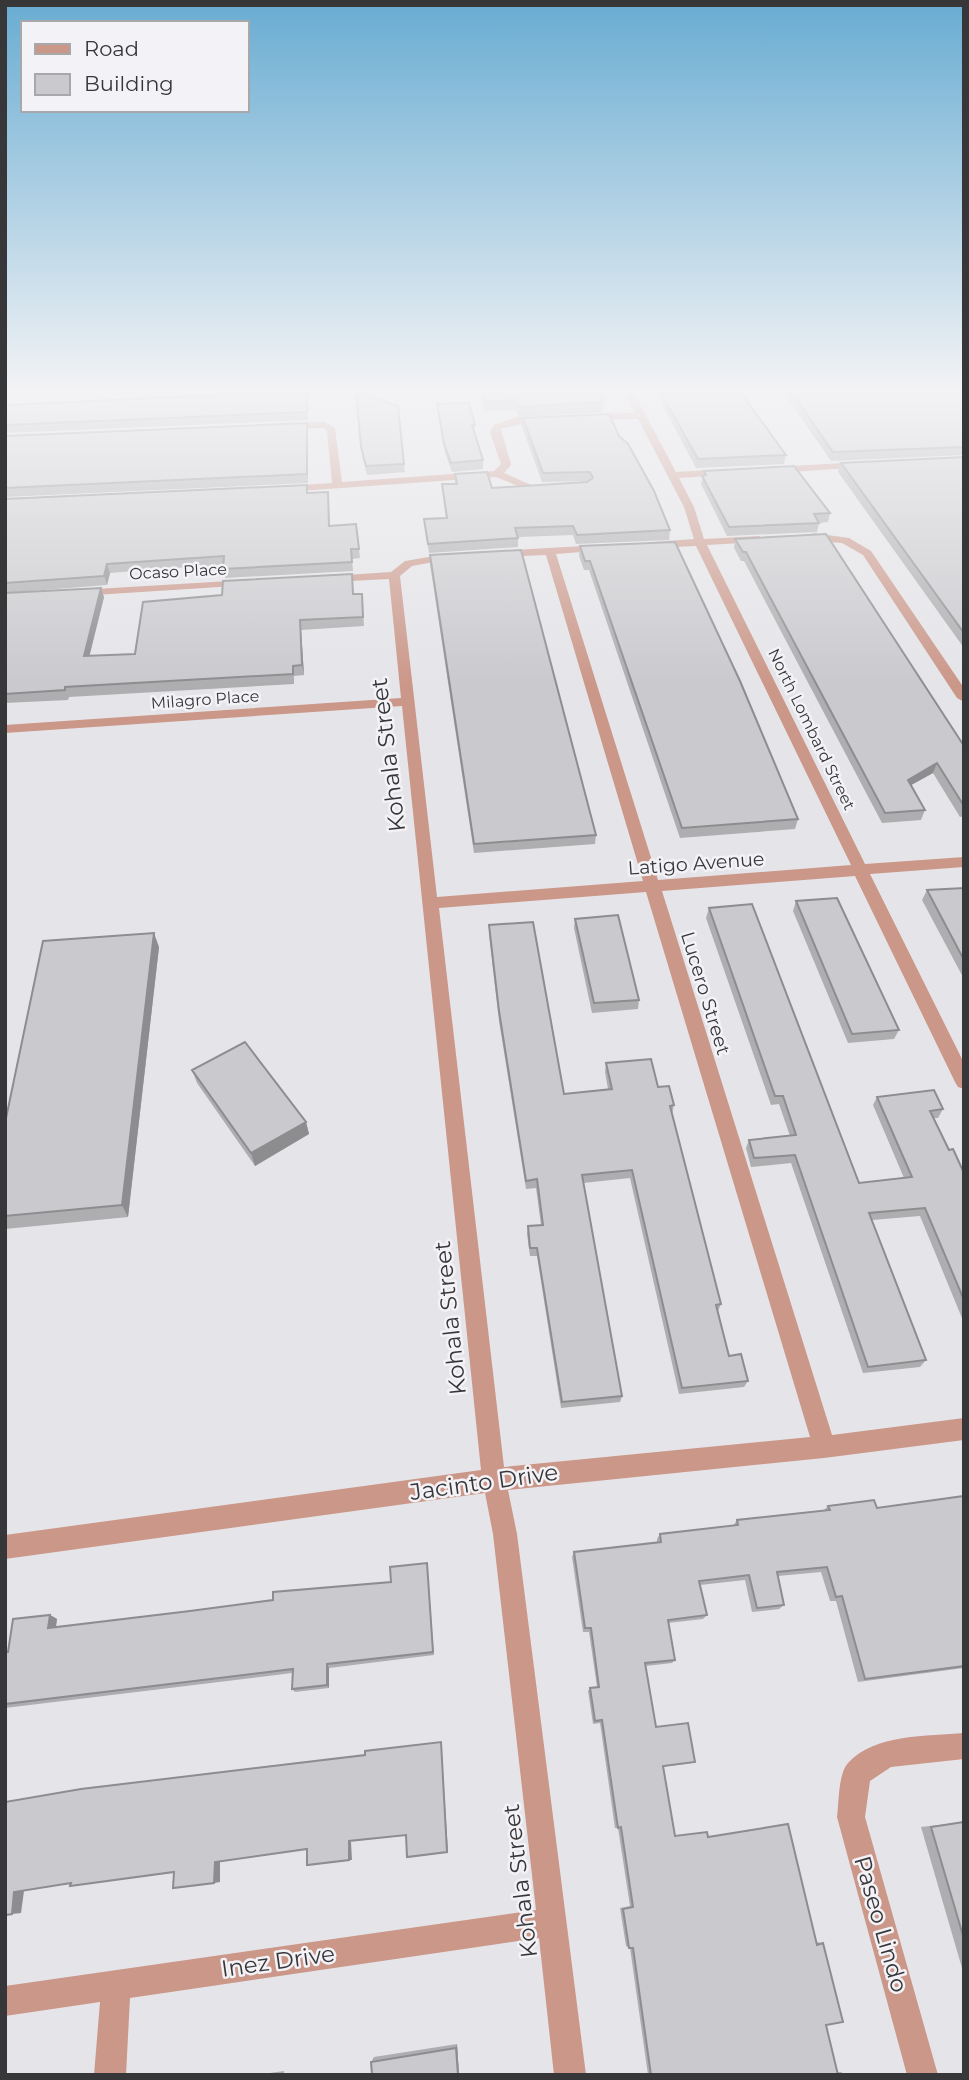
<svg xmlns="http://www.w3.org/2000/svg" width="969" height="2080" viewBox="0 0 969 2080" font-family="Montserrat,sans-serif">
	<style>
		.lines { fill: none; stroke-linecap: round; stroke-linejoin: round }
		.street { fill: #cb9789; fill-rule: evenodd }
		.wall { fill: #aeaeb1 }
		.shaded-wall { fill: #8d8d90 }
		.building { fill: #cacace; stroke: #8d8d90; stroke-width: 2 }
		.labels { text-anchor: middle; stroke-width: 5; stroke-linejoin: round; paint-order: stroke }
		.far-street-label { font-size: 16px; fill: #373638; stroke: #f3f2f6 }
		.street-label { font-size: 19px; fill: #373638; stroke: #f3f2f6 }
		.near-street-label { font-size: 23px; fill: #373638; stroke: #f3f2f6 }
	</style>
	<rect width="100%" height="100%" fill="#e5e5e9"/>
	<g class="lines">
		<!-- street -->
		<path class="street" d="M625,393H634L676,472L725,469L730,472L725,475L679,478L694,507L704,539L759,536L764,539L759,542L707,545L865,864L964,857V867L870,874L964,1063V1089L958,1087L955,1082L855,876L662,891L832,1435L964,1418V1440L824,1458L508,1490L517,1534L586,2075H554L539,1938L130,1998L126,2075H94L100,2002L5,2016V1986L536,1910L493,1534L485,1493L5,1559V1535L481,1470L402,706L5,733V725L401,698L389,579L330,582L324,579L330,576L391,572L405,561L452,553L456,554V558L412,566L400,576L437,897L643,881L546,555L497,557L491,554L497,551L602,545L606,546V550L556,554L658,880L851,865L696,546L654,548L648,545L654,542L694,539L684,507L638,419L588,420L583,417L588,414L635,413ZM646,892L810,1437L504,1467L439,908Z
			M516,417L546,416L551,419C539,425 517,423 501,429L511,465L504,473L531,485H551V489L530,491L496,477L285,492L280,489L285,486L332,483L327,431L323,428L285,429L280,426L282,424L325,422L335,428L342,482L494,471L501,464L490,432L494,425Z
			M861,462L866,465L865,467L774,473L769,470L774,467Z
			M814,533L849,538L871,551L964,688V702L957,698L863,555L842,543L805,540L800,537Z
			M246,580L250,581V585L79,596L73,593L79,590Z
			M964,1733V1759L891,1767L870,1781L865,1817L938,2075H907L837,1817C839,1803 838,1774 848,1763C874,1734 928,1736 964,1733Z"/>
	</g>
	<!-- wall -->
	<path class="wall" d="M356,393L404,464L405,472L367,475L362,456Z
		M480,393H600L604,402L603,412L519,417L516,410L484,411Z
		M656,393H741L786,455L784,464L696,468Z
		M784,393H964V455L831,461Z
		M308,399V420L5,433V405Z
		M437,404L475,425L474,434L483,460V469L452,472L445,453L438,413Z
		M523,418L619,436L670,530L669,540L576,544L573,535L518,537V547L429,553L424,519L446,518L442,484H455V474L492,488L588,481L542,482L522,427Z
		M307,423L308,483L5,497V436Z
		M964,457V648L838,472L841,463Z
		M704,471L830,513L828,522L819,523L817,532L727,536L701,484Z
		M307,485L308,492H328L330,526L356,524L360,558L352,559L353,571L225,578L224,565L158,569L110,573L107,585L5,593V499Z
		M735,539L964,746V816L960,817L933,773L911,785L925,810L921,820L882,823L744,561H741L734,548Z
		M580,546L798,819L795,829L680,838L589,570H584L579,556Z
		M430,555L596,835L595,844L474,853L430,564Z
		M5,593L104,597L89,656L135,654L354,594H362L364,626L301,630L304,675L294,676V684L69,697L68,700L5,703Z
		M964,888V979L922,900L927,890Z
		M796,901L899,1030L894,1039L848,1043L793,911Z
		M709,908L859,1183L904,1178L873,1105L877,1097L943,1109L938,1118H934L949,1150L964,1173V1323L920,1216L872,1220L926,1360L920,1367L863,1373L791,1163L751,1167L746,1148L749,1140L790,1136L779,1104L771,1105L706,918Z
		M575,919L639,1000L638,1009L592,1013L574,928Z
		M489,925L564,1094L608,1089L605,1072L606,1063L658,1087L674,1105L672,1114L721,1304L718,1311L729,1356L748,1381L744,1387L679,1394L630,1178L583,1183L622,1396L620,1402L561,1408L537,1256H530L527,1234L528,1226L541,1225L536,1188L526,1189L499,1021L489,935Z
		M159,947L128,1217L5,1229V1123Z
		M192,1070L306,1122L309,1134L255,1166L197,1083Z
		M964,1496V1668L858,1682L836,1601H830L821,1572L778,1576L784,1605L779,1609L752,1612L745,1580L700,1585L707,1615L703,1619L668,1623L675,1660L672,1663L646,1666L656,1727L695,1762L691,1763L663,1767L675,1836L708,1837L816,1942L823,1943L826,2025L837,2072H841L846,2075H648L630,1948L626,1946L620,1908L630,1906L618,1828H615L600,1723L593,1724L588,1691L590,1688L597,1687L589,1632H583L572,1557L574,1552L657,1542V1539L660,1534L733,1526L737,1520L823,1511L828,1506L877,1508Z
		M427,1563L434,1655L329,1668V1688L295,1692L292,1689V1673L5,1708V1652H8L50,1615L57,1619L56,1627L190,1611L273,1600L391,1582Z
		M964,1822V1975L921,1827Z
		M457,2044L459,2075L371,2062L374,2057Z
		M284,2071V2075H256Z"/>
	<!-- shaded-wall -->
	<path class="shaded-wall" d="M307,423L308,431V483L307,474Z
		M107,564L110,573L107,585L104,576Z
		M101,588L104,597L87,666L84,656Z
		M300,620L301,630L304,675L302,665Z
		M937,763L933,773L904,789L908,780Z
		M154,933L159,947L128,1217L122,1205Z
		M306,1122L309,1134L255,1166L251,1153Z
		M50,1615L57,1619L55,1632L48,1628Z
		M327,1664L329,1668V1688L327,1685Z
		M441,1742V1744L448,1852H447Z
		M349,1841L351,1842L352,1860H349Z
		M215,1862H220V1882L214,1883Z
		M24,1891L21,1913L12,1914L14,1892Z
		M457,2044L459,2075H458L456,2048Z"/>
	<!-- building -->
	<path class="building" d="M259,393H307V412L5,425V405Z
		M356,393H362L398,406L404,464L366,466L361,447Z
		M482,393H600L604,402L519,407L517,400L484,402Z
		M661,393H741L786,455L698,459Z
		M792,393H964V447L833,452Z
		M469,403L475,425H472L483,460L451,463L444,444L437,404Z
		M609,414L619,436L628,444L654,491L670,530L577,535L573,526L515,528L518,538L428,544L424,519L447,518L442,484H457L455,474L487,472L492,488L587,482L593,478L590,472L543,473L523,418Z
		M307,423V474L5,488V436Z
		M964,457V633L841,463Z
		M794,466L830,513L814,514L819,523L729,527L702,476L706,475L704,471Z
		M307,485V493L328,492L329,526L356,524L359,549H351L352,562L223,569L224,556L107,564L104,576L5,583V499Z
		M826,534L964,746V806L937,763L908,780L925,810L885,813L746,552H743L735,539Z
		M675,542L740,681L798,819L682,828L590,561H585L580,546Z
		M521,550L596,835L474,844L430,555Z
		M352,574L353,594H362L363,617L300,620L302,665L293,666V674L65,687V690L5,694V593L101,588L84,656L135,654L143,602L222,595L223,581Z
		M964,888V960L927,890Z
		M837,898L899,1030L852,1034L796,901Z
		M752,904L859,1183L912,1177L877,1097L934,1090L943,1109L930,1111L949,1150L953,1149L964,1173V1300L925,1208L869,1213L926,1360L868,1367L795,1155L754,1158L749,1140L796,1135L783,1096H775L709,908Z
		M618,915L639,1000L594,1003L575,919Z
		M533,922L564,1094L612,1089L606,1063L651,1059L658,1087L669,1086L674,1105L670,1106L721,1304L716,1305L729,1356L741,1354L748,1381L682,1388L632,1170L582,1175L622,1396L562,1402L537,1248H530L528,1226L543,1225L537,1179L526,1181L499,1011L489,925Z
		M154,933L122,1205L5,1216V1123L43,941Z
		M245,1042L306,1122L251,1153L192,1070Z
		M964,1496V1666L865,1679L842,1596L836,1597L827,1567L777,1572L784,1605L757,1608L749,1575L699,1581L707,1615L668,1620L675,1660L645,1663L656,1727L688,1723L695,1762L663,1766L675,1836L707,1832L708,1837L788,1824L817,1945L823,1943L843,2022L826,2025L838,2075H651L633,1948H629L623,1909L633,1907L621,1827L618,1828L602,1720L595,1721L590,1688L599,1687L591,1628H585L574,1552L661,1542L660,1534L738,1525L737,1520L830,1510L828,1506L874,1500L877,1508Z
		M427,1563L433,1652L327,1664V1685L292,1689L293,1669L5,1704V1652H8L13,1619L50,1615L48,1628L190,1611L273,1600V1592L391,1582L390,1567Z
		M441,1742L447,1852L407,1857L406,1835L349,1841V1860L307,1865V1849L215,1862L214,1883L173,1888L174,1872L70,1886L71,1883L14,1892L12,1914L5,1915V1802L81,1789L365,1755V1751Z
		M964,1822V1939L931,1827Z
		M456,2048L458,2075H372L371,2062Z"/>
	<!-- sky -->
	<linearGradient id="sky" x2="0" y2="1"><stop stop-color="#68acd2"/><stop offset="0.57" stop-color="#f3f3f5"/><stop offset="1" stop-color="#f3f3f5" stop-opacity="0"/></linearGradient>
	<rect width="969" height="684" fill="url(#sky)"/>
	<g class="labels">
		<!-- far-street labels -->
		<g class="far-street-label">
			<text transform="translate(178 571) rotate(-3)" y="6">Ocaso Place</text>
			<text transform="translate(205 699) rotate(-4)" y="6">Milagro Place</text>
			<text transform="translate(812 729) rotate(64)" y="6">North Lombard Street</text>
		</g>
		<!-- street labels -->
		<g class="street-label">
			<text transform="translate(696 863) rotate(-4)" y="7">Latigo Avenue</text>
			<text transform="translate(706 993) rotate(73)" y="7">Lucero Street</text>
		</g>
		<!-- near-street labels -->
		<g class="near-street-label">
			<text transform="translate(388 755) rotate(-97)" y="8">Kohala Street</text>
			<text transform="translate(450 1318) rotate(-96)" y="8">Kohala Street</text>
			<text transform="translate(484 1482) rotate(-8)" y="8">Jacinto Drive</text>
			<text transform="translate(520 1881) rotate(-97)" y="8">Kohala Street</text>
			<text transform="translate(881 1924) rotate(74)" y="8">Paseo Lindo</text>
			<text transform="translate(278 1961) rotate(-8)" y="8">Inez Drive</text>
		</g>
	</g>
	<!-- border -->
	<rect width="969" height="2080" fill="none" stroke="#373638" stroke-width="14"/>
	<!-- legend -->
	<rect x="21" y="21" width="228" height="91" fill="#f3f2f6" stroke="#a8a7aa" stroke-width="2"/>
	<rect x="35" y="44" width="35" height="10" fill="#cb9789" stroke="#a8a7aa" stroke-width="2"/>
	<text x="84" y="56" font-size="21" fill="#373638">Road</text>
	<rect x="35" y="74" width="35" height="21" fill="#cacace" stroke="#a8a7aa" stroke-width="2"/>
	<text x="84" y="91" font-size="21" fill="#373638">Building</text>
</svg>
